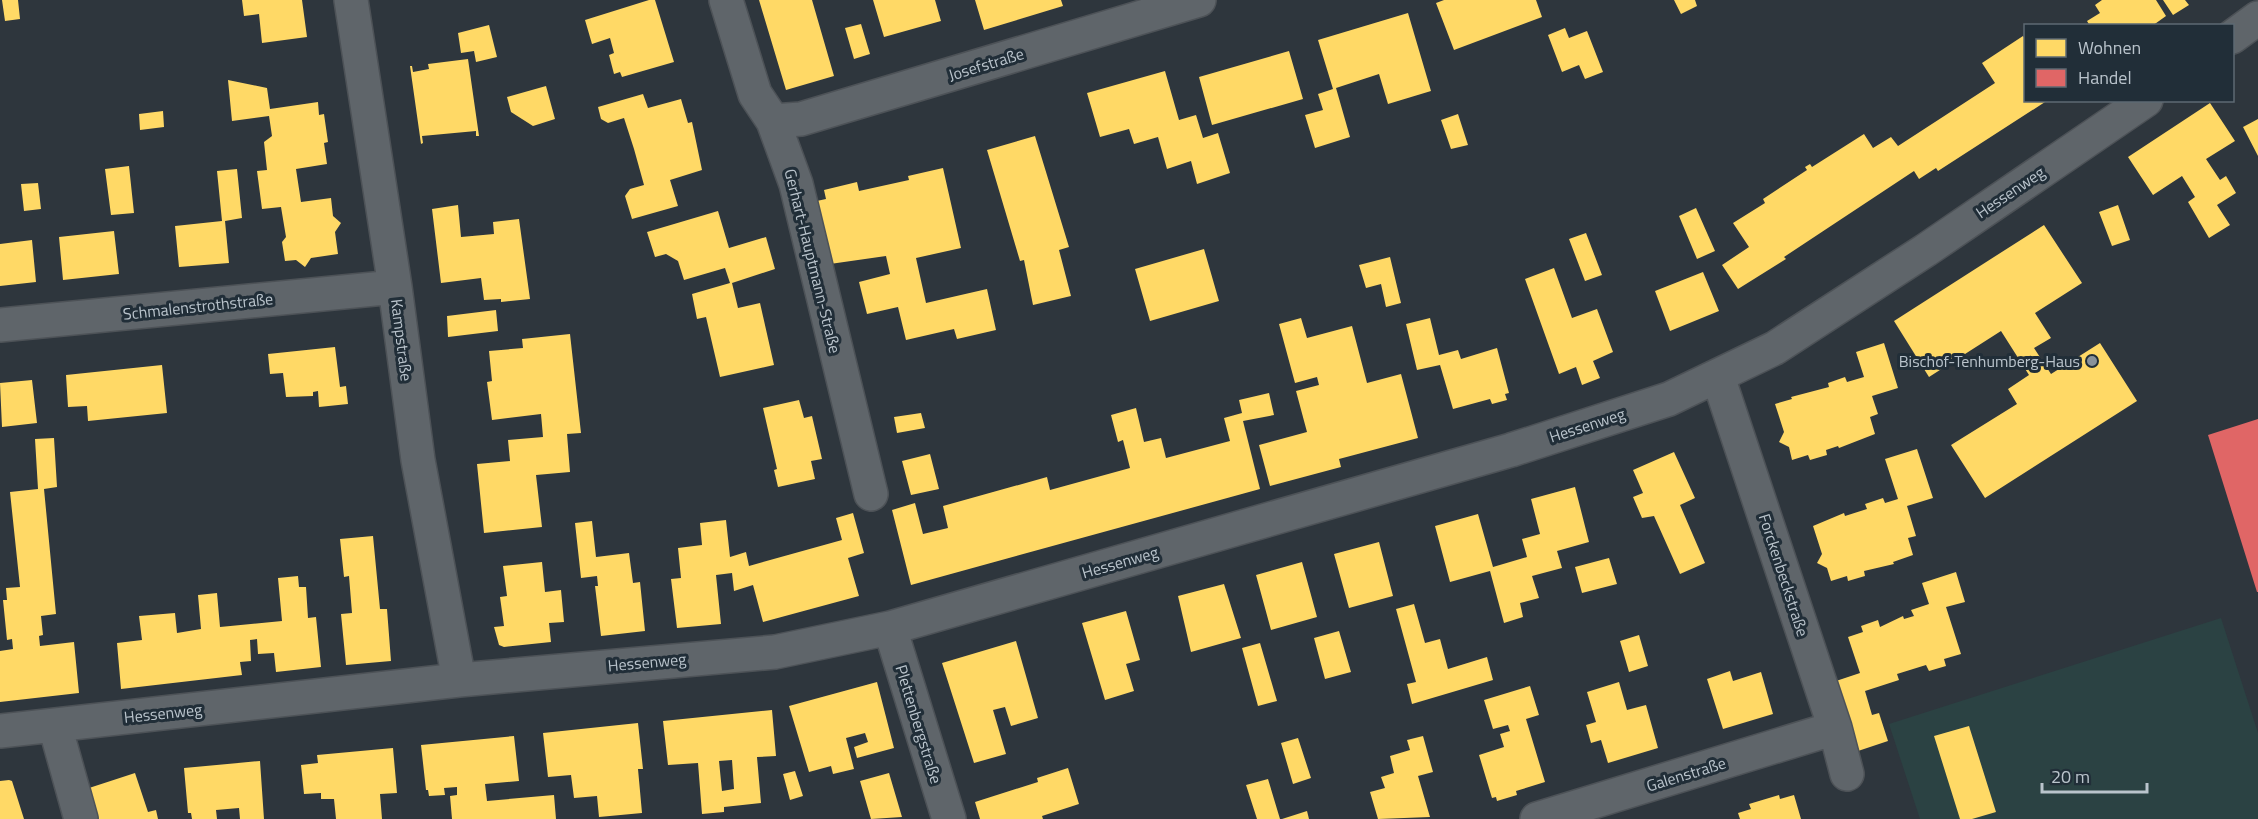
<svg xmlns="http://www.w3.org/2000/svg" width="2258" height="819" viewBox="0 0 2258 819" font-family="'Titillium Web',sans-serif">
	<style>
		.green { fill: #2b4243 }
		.homes { fill: #ffd966; fill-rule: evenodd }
		.shops { fill: #e06666 }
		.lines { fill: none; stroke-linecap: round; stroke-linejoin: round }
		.minor-casing { stroke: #4d5257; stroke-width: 36 }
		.minor { stroke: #5f656a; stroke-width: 33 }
		.poi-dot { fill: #89929a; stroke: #212e38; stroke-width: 2 }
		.labels { text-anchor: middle; stroke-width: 6; stroke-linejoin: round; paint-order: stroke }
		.street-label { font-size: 16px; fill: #bac4cc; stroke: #212e38 }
		.poi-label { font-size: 16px; fill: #bac4cc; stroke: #212e38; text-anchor: end }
	</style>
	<rect width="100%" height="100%" fill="#2e363d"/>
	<!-- green -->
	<path class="green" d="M2221,618L2258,733V819H1920L1889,724Z"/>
	<!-- homes -->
	<path class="homes" d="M2,0H18L20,19L5,21Z
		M242,0H302L307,37L262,43L259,14L244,16Z
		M649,0H655L674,62L622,77L620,72L614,74L609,55L614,53L610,38L592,44L585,20Z
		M759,0H812L834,76L786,90Z
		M873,0H935L941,21L884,37Z
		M975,0H1061L1063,6L984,30Z
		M1444,0H1536L1542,17L1454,50L1436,3Z
		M1674,0H1695L1697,6L1681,14Z
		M2102,0H2156L2166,16L2152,26H2090L2087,21L2100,13L2095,5Z
		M2163,0H2185L2189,5L2173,15Z
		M1408,13L1431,91L1388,104L1379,74L1336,88L1350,137L1315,148L1305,115L1323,110L1318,94L1333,89L1318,40Z
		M861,24L870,54L854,59L845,28Z
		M489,25L497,57L476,62L474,51L461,53L458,33Z
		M1565,28L1569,38L1587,31L1603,72L1585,79L1579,65L1562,72L1548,35Z
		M2023,36L2025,39V100L2045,102L1938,171L1936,168L1919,179L1914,171L1784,257L1786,259L1738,289L1722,265L1749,247L1733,223L1765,203L1763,199L1807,170L1805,167L1810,164L1812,167L1864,134L1873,148L1891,137L1898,146L1915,135L1995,83L1982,63Z
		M1289,51L1303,99L1212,125L1199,77Z
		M468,59L479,136H476V131L422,136L423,143L421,144L410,66H412L413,72L429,69L428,64Z
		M1165,71L1179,120L1196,115L1203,138L1218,133L1230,173L1197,184L1191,161L1167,169L1158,137L1134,144L1129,129L1100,137L1087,93Z
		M228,80L267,88L270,109L318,102L319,115L324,114L328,142L324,143L327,164L296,169L301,202L331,198L333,216L341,223L335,232L338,254L311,258L305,267L296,260L285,261L282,242L286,237L281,207L262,209L257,171L267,170L264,142L272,136L269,116L232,121Z
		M546,86L555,119L533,126L511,112L507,97Z
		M643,94L648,108L681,99L688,123L692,122L702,170L670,180L678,206L632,219L625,196L630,189L644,185L634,149L624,118L608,123L601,119L598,107Z
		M2210,103L2235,141L2206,159L2220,180L2226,176L2236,193L2217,205L2230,225L2209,238L2188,202L2195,197L2182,176L2153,195L2128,157Z
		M163,111L164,127L140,130L139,114Z
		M1458,114L1468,145L1451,149L1441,120Z
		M2258,119V156L2243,127Z
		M1035,136L1069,247L1059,250L1071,296L1033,305L1024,260L1020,261L987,150Z
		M129,166L134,213L111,215L105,169Z
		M943,168L961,248L916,258L926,303L987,289L996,330L957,339L954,329L906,340L898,307L867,314L859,282L890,274L886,256L830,264L812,202L826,199L824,190L857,182L859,191L909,180L908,176Z
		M237,169L242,218L225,221L229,263L179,267L175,226L222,221L217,171Z
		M38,183L41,209L24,211L21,184Z
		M458,205L461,237L494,234L493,222L519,219L530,299L501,302V299L484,300L481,278L441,283L432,209Z
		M2118,205L2130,240L2112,246L2099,212Z
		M1696,208L1715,251L1697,259L1679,216Z
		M718,211L729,248L766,237L775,269L732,283L738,308L760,303L774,365L720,377L706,317L697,319L692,294L730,283L725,268L684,280L678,261L666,254L655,257L647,232Z
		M2044,225L2082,283L2035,313L2051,338L2034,348L2051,374L2100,343L2137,401L1985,498L1951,445L2017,404L2008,389L2029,375L2001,331L1929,377L1894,321Z
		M114,231L119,274L63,280L59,237Z
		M1586,233L1602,275L1585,281L1569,239Z
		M32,240L36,282L0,286V244Z
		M1204,249L1219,301L1150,321L1135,269Z
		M1390,257L1401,303L1386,307L1381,284L1366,288L1359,265Z
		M1554,268L1572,318L1597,309L1613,352L1593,361L1600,378L1582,385L1576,367L1559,374L1525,279Z
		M1703,272L1719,311L1670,331L1655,291Z
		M496,310L498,331L448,337L447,316Z
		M1301,318L1307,338L1352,326L1367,383L1401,374L1418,438L1339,459L1341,467L1270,486L1259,445L1307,432L1296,391L1319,385L1317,377L1295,383L1279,324Z
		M1430,318L1439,355L1458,350L1461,359L1497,348L1509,393L1505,394L1507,400L1492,404L1490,399L1453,409L1440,365L1417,370L1406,324Z
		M570,334L581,433L567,434L570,472L536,475L542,527L484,533L477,464L510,461L508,440L543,437L541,414L492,420L487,382L492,381L489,351L523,348L522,339Z
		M1884,343L1898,388L1872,396L1878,414L1870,417L1875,434L1839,448L1838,446L1826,450L1827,455L1810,460L1808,455L1792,460L1789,447L1779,442L1784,432L1775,404L1792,399L1791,397L1829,387L1828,383L1845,377L1847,382L1864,377L1856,352Z
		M335,347L340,387L346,386L348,404L319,407L318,391L313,392V396L286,397L283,373L270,374L268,354Z
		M162,365L167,413L88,421L87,406L68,407L66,375Z
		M32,380L37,423L2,427L0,383Z
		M1269,393L1274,415L1243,421L1260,489L911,585L892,510L915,503L923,534L948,528L943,506L1047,477L1050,490L1130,468L1123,440L1118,442L1111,415L1136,408L1144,442L1161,438L1166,458L1230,441L1224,418L1242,413L1239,400Z
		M799,400L804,418L812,416L822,459L811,461L815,479L778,487L774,470L777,469L763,408Z
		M921,413L925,428L897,433L894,417Z
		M54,438L57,487L44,489L56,614L41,616L43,635L39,636L40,646L74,642L79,693L0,702V651L13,649L12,639L7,640L3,600H7L6,588L20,587L10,492L38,489L35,439Z
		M1917,449L1933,498L1907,506L1916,536L1908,538L1913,555L1893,562L1894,564L1864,571L1865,576L1848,581L1847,576L1831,581L1827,568L1817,563L1822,554L1813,526L1844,513L1845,516L1867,509L1865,504L1883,498L1885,503L1898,499L1885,459Z
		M1674,452L1695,498L1680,505L1705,563L1680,574L1654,516L1642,518L1633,497L1643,493L1633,470Z
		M930,454L939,489L911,495L902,461Z
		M1575,487L1589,542L1557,551L1562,568L1532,576L1539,598L1520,603L1523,617L1504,623L1490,571L1450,582L1435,526L1478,514L1493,567L1527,557L1522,539L1540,534L1531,499Z
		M853,513L864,553L848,558L859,596L763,622L753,585L734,591L732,573L716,575L721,624L677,628L671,579L681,578L678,548L702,545L700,523L726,520L730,557L746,552L749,566L842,540L836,518Z
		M592,521L596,557L629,553L633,583L640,582L645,631L601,636L595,586H598L597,576L581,578L575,523Z
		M373,536L380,609H387L391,661L346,665L341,614L352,613L349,576L344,577L340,539Z
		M1379,542L1393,596L1349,608L1334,554Z
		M1609,558L1617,584L1582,593L1575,567Z
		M542,562L545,592L561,590L564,622L549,623L551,642L504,647L499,645L494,627L504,626L500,597L507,596L503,566Z
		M1302,562L1317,617L1271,630L1256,575Z
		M1956,572L1965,602L1946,607L1961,654L1944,659L1946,666L1929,671L1926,665L1897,674L1899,680L1865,691L1872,715L1879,713L1888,741L1855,752L1833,682L1860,673L1848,637L1863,632L1861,626L1878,620L1880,627L1903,616L1904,619L1914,616L1911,610L1929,604L1922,583Z
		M298,576L299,587H306L308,618L316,617L321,667L276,672L274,653L258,654L257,639L250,640L251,661L240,662L242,675L121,689L117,643L142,640L139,616L175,613L177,633L201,629L198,595L217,593L220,627L282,621L278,578Z
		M1224,584L1241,638L1191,652L1178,596Z
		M1414,604L1425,643L1440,639L1448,669L1487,657L1493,680L1412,704L1407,684L1416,682L1396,609Z
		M1126,611L1140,660L1126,664L1134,691L1105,700L1082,623Z
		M1339,631L1351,672L1325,679L1314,638Z
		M1639,635L1648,666L1629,672L1620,641Z
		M1016,641L1038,718L1011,726L1005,707L993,710L1006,754L974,763L942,663Z
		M1260,643L1277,701L1258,706L1242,648Z
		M1730,671L1733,681L1761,672L1773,714L1723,729L1707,679Z
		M877,682L894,748L857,758L854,747L868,742L865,733L846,738L854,769L833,774L831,766L809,772L789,706Z
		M1619,682L1627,710L1646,705L1658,748L1608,763L1601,740L1591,743L1586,725L1596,722L1587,692Z
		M1530,686L1539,715L1526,719L1545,782L1516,791L1517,795L1497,801L1496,797L1492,798L1479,755L1504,747L1500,734L1510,731L1508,725L1493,729L1484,700Z
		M772,710L776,756L757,757L761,803L724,807V812L702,814L698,763L668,765L663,721ZM732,760L734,789L722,791L719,761Z
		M638,723L643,769H638L642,813L599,817L597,796L574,798L571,775L548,777L543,733Z
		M1969,726L1996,812L1972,819H1960L1934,736Z
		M514,736L519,781L485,784L487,801L554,795L556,819H452L450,796L457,795V787L444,788L445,795L429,796L428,790H426L421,745Z
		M1423,736L1433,772L1418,776L1430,817L1378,819L1370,792L1385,788L1381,777L1394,773L1390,756L1410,750L1407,740Z
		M1298,738L1311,778L1293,784L1281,743Z
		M393,748L397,793L380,794L382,819H336L334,799H321V793L304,794L301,765L318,763L317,755Z
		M260,761L264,819H240L239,808L216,810L217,819H192L191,813H188L184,768Z
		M1068,768L1079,804L1042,816L1043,819H980L975,802L1038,782L1037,778Z
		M795,771L803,796L790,800L783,774Z
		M135,773L148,812L156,810L158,819H95L86,789Z
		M889,773L902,817L871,819L860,781Z
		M1268,779L1280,819H1257L1246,785Z
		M9,780L12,781L24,819H0V781Z
		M1779,795L1780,799L1794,795L1801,819H1740L1738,813L1751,809L1749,804Z
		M1307,811L1309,819H1282Z"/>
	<!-- shops -->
	<path class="shops" d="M2258,419V592H2257L2208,435Z"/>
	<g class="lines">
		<defs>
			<path id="minor" d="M351,0L395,287L418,460L459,680
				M726,0L755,94L773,121L796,184L871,494
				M2232,37L2258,18
				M773,121L801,119L1199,0
				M0,325L395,287
				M1718,377L1835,728L1847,774
				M890,628L949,819
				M55,726L81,819
				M0,731L459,680L775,652L890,628L1511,450L1669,399L1775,348L1926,250L2146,100
				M1537,819L1835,728"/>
		</defs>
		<!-- minor casing -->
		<use href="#minor" class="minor-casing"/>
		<!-- minor -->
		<use href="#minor" class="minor"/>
	</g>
	<!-- markers -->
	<circle class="poi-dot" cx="2092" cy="361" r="6"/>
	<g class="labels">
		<!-- street labels -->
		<g class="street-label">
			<text transform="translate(986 64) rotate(-17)" y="6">Josefstraße</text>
			<text transform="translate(2010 192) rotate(-34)" y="6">Hessenweg</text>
			<text transform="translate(813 261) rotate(76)" y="6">Gerhart-Hauptmann-Straße</text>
			<text transform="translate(198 306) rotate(-6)" y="6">Schmalenstrothstraße</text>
			<text transform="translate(402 340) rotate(83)" y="6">Kampstraße</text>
			<text transform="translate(1587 425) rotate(-18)" y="6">Hessenweg</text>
			<text transform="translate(1120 562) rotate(-16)" y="6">Hessenweg</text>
			<text transform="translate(1784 575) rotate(72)" y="6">Forckenbeckstraße</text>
			<text transform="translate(647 662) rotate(-5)" y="6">Hessenweg</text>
			<text transform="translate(163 713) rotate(-6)" y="6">Hessenweg</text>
			<text transform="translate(919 724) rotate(73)" y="6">Plettenbergstraße</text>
			<text transform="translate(1686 774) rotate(-17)" y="6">Galenstraße</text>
		</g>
		<!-- poi labels -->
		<g class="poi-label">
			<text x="2080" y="367">Bischof-Tenhumberg-Haus</text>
		</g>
	</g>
	<!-- legend -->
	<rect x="2024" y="24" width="210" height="78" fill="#212e38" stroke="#5e6a73" stroke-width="1.5"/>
	<rect x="2036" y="39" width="30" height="18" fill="#ffd966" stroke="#5e6a73" stroke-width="1.5"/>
	<text x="2078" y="54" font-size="18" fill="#bac4cc">Wohnen</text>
	<rect x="2036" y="69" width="30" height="18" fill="#e06666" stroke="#5e6a73" stroke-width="1.5"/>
	<text x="2078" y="84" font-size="18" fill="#bac4cc">Handel</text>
	<!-- scale -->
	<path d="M2042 783v9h105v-9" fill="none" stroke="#bac4cc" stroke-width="3"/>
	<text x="2051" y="783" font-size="18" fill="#bac4cc" stroke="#212e38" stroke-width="4.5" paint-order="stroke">20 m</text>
</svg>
